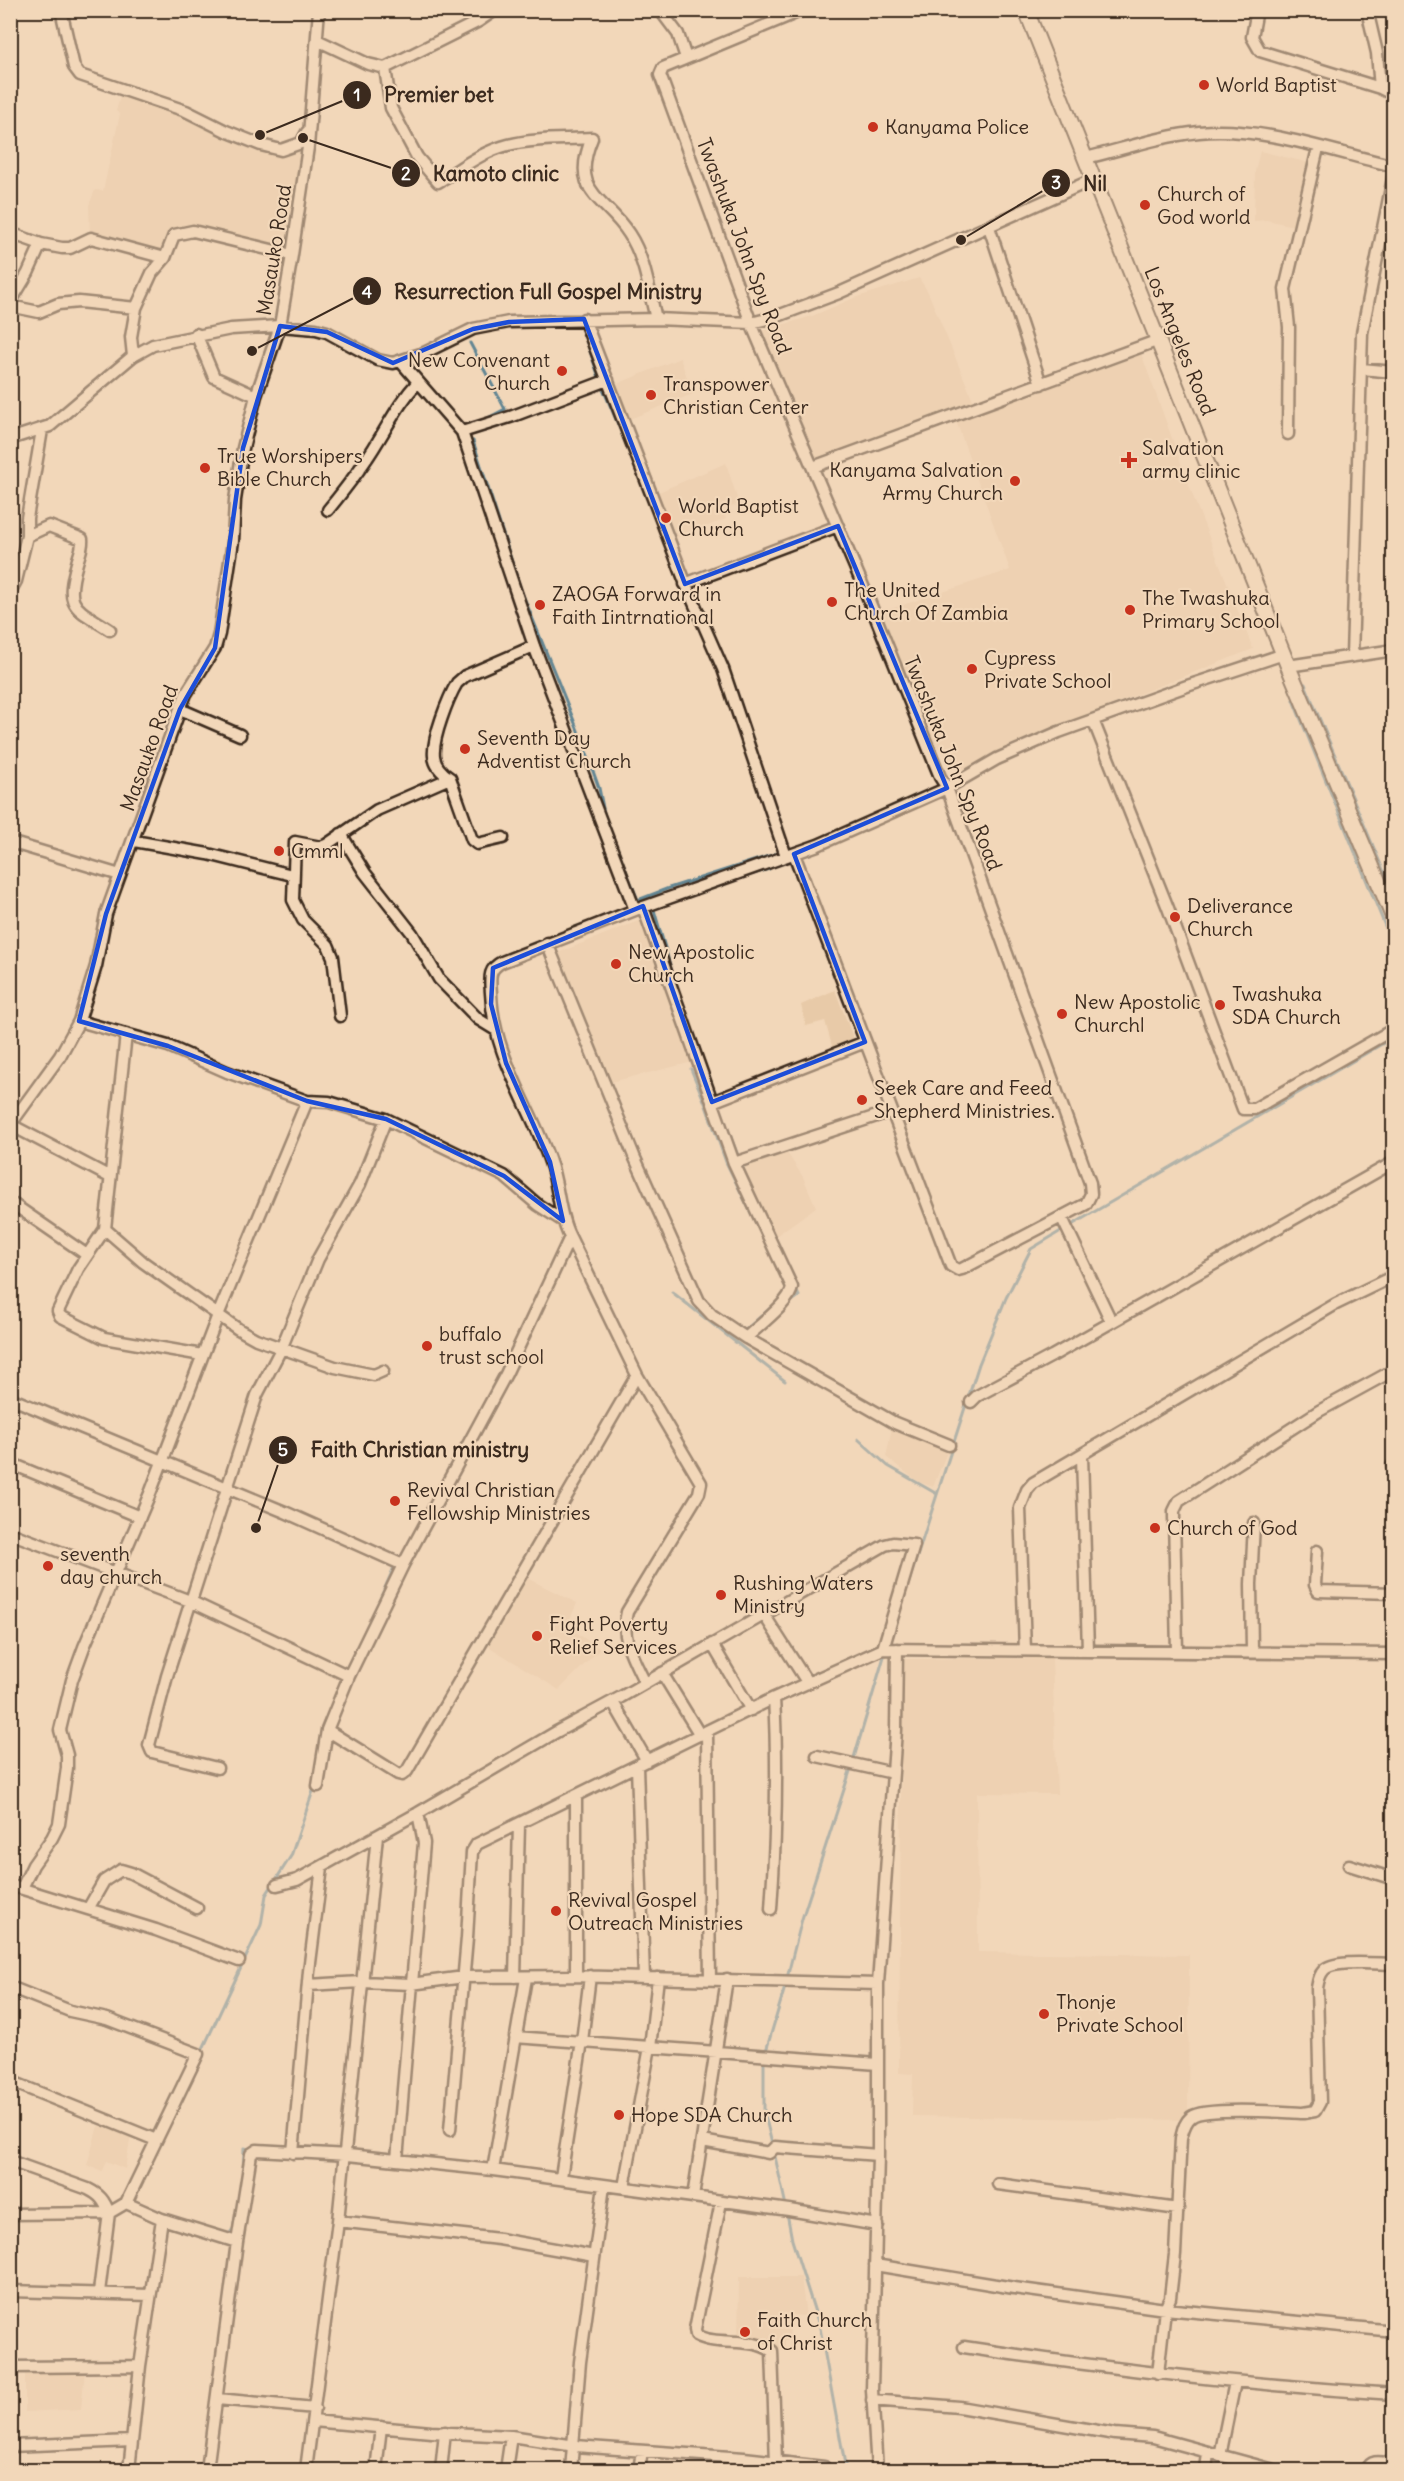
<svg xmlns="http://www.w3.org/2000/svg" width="1404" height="2481" viewBox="0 0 1404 2481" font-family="Delius,sans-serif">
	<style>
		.built { fill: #e8caa8 }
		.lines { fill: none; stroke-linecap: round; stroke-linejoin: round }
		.stream { stroke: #648693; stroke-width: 3 }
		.minor-casing { stroke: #3b2a1e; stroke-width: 15 }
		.major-casing { stroke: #3b2a1e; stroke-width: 18 }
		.minor { stroke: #f2d7b9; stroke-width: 10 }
		.major { stroke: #f2d7b9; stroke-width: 14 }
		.marked { fill: none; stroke: #1d4ed8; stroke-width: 4.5; stroke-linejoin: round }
		.poi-dot { fill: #c8321e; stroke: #f2d7b9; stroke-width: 2 }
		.labels { text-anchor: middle; stroke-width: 4.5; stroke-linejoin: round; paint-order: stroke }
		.poi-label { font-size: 20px; fill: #3b2a1e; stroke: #f2d7b9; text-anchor: start }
		.street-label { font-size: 20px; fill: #3b2a1e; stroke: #f2d7b9 }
		.leader { fill: none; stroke: #3b2a1e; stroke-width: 2 }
		.callout-dot { fill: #3b2a1e; stroke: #f2d7b9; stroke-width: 2 }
		.mark-label { font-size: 18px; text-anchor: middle; font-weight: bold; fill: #fff }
		.callout-label { font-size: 21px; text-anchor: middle; font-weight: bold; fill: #3b2a1e; stroke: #f2d7b9; stroke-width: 4.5; stroke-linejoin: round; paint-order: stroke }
	</style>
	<rect width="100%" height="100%" fill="#f2d7b9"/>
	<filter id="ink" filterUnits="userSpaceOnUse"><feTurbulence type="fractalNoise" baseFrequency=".0167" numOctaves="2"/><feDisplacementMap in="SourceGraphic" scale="12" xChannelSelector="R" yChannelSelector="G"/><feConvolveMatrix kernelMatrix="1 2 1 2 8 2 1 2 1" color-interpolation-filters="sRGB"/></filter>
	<g filter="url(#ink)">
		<!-- built -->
		<path class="built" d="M122,90L306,154L288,250L175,237L168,258L90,236L89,205L95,190L103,191L120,114L116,111Z
			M1260,151L1318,165L1298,227L1267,220L1254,221L1255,171Z
			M919,278L928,292L973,400L968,405L814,463L762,331L812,316L854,298Z
			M1141,353L1196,504L1253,649L1058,726L963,770L933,743L881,612L1010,570L956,421Z
			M680,358L693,394L627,420L612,386Z
			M726,463L739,504L723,510L726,519L671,540L654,494Z
			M646,918L697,1061L599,1085L555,954Z
			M835,990L856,1045L834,1053L825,1021L806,1026L801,1005Z
			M786,1151L803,1177L816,1207L773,1238L743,1163L764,1159Z
			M892,1427L949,1447L933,1487L917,1481L886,1457Z
			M525,1577L577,1603L567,1626L600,1649L559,1690L488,1646Z
			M1052,1658L1057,1794L977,1793L978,1952L1189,1955L1188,2120L912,2116L913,2074L899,2073L902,1659Z
			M98,2126L131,2135L125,2169L106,2161L102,2171L87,2165Z
			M739,2277H801L806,2316L791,2315L789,2340H785V2349L738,2345Z
			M55,2370H82L85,2372L81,2409L25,2412V2373Z"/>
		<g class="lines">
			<!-- stream -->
			<path class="stream" d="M584,334L600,380
				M470,343L505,409L482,421
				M602,386L627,446
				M473,441L521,590L583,743L599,788L605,818L638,900L669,888L778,853
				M1305,684L1394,896
				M1293,700L1394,948
				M737,879L769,869
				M656,906L654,910L674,979
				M691,1069L705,1103L726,1162L774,1260
				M725,1122L739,1158
				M741,1164L757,1201
				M1070,1226L1394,1037
				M672,1292L785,1381
				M788,1304L799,1296L796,1290
				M743,1332L775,1304
				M858,1439L888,1466L937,1494
				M906,1591L979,1364L1006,1298L1031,1249L1061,1231
				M376,1608L395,1565
				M325,1723L336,1696
				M317,1761L320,1744
				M853,1761L885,1653
				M787,1978L802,1919L851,1768
				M766,2051L785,1987
				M201,2053L261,1925L266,1895L291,1856L315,1785
				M764,2059V2111L772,2144
				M774,2152L786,2206
				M243,2174L244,2148L251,2149
				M787,2213L792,2240L820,2328L846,2470
				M227,2237L233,2229L238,2204"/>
			<defs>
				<path id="minor" d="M61,10L74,67L80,75L186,111L226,131L261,145L281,150L301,143L307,132
					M660,10L678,34L686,58
					M1257,10L1252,37L1260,51L1380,88L1394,95
					M1367,10L1377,53L1380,88
					M317,40L368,64L385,68L479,21L495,10
					M385,68L391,108L417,157L438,182C460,169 483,151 508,145C535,138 565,140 592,138C569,193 605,197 629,234C645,258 649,291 656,319
					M1086,158C1123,149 1161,136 1199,132C1259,125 1334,152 1394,166
					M989,227L1041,384
					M10,233L41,244L62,248H70L91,238L165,258
					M10,303L28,273L41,244
					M10,306L39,312L58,304L79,302L136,308
					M584,319L687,587L723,669L786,856
					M196,334L214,377L256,396
					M133,356L131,337L136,308L152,273L165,258L174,235L193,231L292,255
					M401,362L462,432L534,646L635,910
					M1362,369L1394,372
					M462,432L513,416L608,380
					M1288,434L1289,327L1285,289L1318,148
					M10,439L50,426L133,356L153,345L231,329L280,326L316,329L327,332L378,360L393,363L424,353L473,329L509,322L656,319L751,323L775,317L839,293L1094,179
					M813,467L1159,340
					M328,510C346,488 364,465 378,441C391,420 401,400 418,382
					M27,536L49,526L82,539C83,547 79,555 77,563C64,609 75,607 110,630
					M685,584L838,526
					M10,592L16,581L27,536V518L42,430
					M1352,656L1362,333L1394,173
					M1288,666L1394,650
					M180,709L240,735
					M1093,720L1168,908L1243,1109H1254L1394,1029
					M341,834L365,873L412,933L439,979L478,1019L496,1030
					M503,838L477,844L472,840L450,778C442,773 435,766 434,756C432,739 448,698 457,683L465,676L534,646
					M10,840L13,843L120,875
					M134,841L208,854L292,875
					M794,854L951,1266L958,1270L962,1269L1086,1204L1091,1194L1090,1183L947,788L940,777L866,593L751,323L660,75L663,68L803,10
					M547,943L634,1156L699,1301L712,1315L746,1338C757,1327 791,1302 792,1287L734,1163L643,907
					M340,1016L333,957L328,945L303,920L293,900L295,842L321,847L326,845L377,810L450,778
					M79,1021L168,1046L227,1072L307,1101L329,1102L386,1119L504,1176L538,1205L563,1221
					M126,1034L105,1229L78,1269L58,1311L60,1316L104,1338L202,1355
					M712,1102L865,1042
					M10,1125L60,1056L79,1021L96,966L106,914L180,709L186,694L215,648L219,634L233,541L235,500L243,448L256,396L280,326L292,255L308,147L319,10
					M11,1125L110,1177
					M734,1163L892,1111
					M10,1202L87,1255
					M1062,1218L1111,1321
					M105,1229L143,1262L238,1329L256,1339L335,1367L374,1375L383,1371
					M570,1237L637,1375L701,1483L699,1493L627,1612C620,1638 634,1660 645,1683
					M746,1338L895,1423L949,1445
					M10,1398L285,1512L403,1565
					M971,1402L977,1396L1052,1356L1394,1162
					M1082,1456L1088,1650
					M10,1463L140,1517
					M1392,1466H1394
					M10,1533L190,1601L349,1676
					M1317,1551L1315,1585L1318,1591L1394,1593
					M763,1613L807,1682
					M712,1644L751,1710
					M1025,1650L1020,1508L1027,1490L1033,1483L1336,1304L1394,1276
					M1177,1651L1174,1517V1511L1179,1501L1319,1411L1394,1370
					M1252,1651L1251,1584L1254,1523
					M662,1673L700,1735
					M613,1702L647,1761
					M327,1730L398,1774L402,1775L407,1771L637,1375
					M707,1732L710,1979
					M817,1756L893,1773
					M637,1766L644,1978
					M217,1768L152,1752L149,1745L167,1676L257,1395L281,1349L318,1259L360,1184L386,1119
					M318,1786L327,1730L349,1676L403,1565L506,1374L570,1237C558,1214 559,1186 550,1162C530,1104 493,1056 491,993C490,978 488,969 502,962L635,910L818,845L947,788L997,759L1059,732L1187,686L1284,654
					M576,1796V1976
					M1349,1865L1394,1879
					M10,1885L156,1930L239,1961
					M277,1885L297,1880L418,1813L558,1731L621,1697L885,1545L893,1543L914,1545L883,1649
					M22,1888L33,1865L52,1838L59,1824L67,1768V1755L60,1730L72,1680L84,1647L151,1491L218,1315L307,1101
					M88,1909L104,1881L121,1870L131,1873L197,1908
					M771,1909C776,1838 778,1768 774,1698
					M515,1977L519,1825
					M308,1985L361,1982L411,1984L464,1977L570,1976L878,1984
					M10,1987L70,2011L107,2019L198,2054L126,2203L109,2213L10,2214
					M515,2037L878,2064
					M10,2081L156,2140
					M450,2130L467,1938L472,1852L477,1844L774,1698L883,1649L1394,1654
					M702,2141L769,2153L775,2147L787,2148L878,2155
					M293,2153L309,1971L322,1867
					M397,2160L424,1843L418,1813
					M10,2161L88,2189C100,2195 104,2200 109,2213L99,2292
					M493,2170L526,1978
					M558,2179L561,2177L582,2041L590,1976
					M998,2184L1178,2209
					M624,2187L650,2047L658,1978
					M693,2197L727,1979
					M721,2202L695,2329L696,2335C717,2347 750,2336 772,2351L776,2462
					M126,2203L162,2219L237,2242
					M338,2221L499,2239L594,2256
					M875,2265L1014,2288L1165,2309L1394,2331
					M10,2291L150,2295
					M964,2347C1107,2369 1250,2385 1394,2394
					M10,2367L140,2366
					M1158,2374L1165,2309L1170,2298L1175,2254L1181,2138C1183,2131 1184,2123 1191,2117C1204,2107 1283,2112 1303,2113L1315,2111L1320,2102L1317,1988C1318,1982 1319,1975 1324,1970C1334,1959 1378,1964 1394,1964
					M217,2399L315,2408
					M872,2400L959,2407L1115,2434L1153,2437L1274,2470
					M313,2421L431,2432L511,2436L575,2446L744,2458L824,2467
					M10,2446L132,2441
					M1220,2456L1235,2382
					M129,2470L140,2366L162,2219
					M207,2470L237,2242L251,2154L257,2150L348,2155L493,2170L789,2210L877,2225
					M306,2470L338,2221L377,1836
					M376,2470L381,2427
					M441,2470L445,2432
					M506,2470L511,2436
					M571,2470L580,2362L604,2186
					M639,2470L642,2451
					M877,2470L872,2390L878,2155V1984L896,1730L897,1649
					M1206,2470L1208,2453
					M1367,2470C1371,2458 1383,2463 1394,2464"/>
				<path id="major" d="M1026,10L1288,666L1394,919"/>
			</defs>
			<!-- minor casing -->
			<use href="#minor" class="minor-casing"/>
			<!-- major casing -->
			<use href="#major" class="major-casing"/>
			<!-- minor -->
			<use href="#minor" class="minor"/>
			<!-- major -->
			<use href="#major" class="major"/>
		</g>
	</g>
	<!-- marked area -->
	<path d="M0 0H1404V2481H0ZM584,319L685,584L838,526L947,788L794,854L865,1042L712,1102L643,906L493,968L491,1004L506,1063L550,1162L563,1221L504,1176L386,1119L307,1101L168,1046L79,1021L106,914L180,709L215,648L243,448L280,326L327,332L393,363L473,329L509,322Z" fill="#f2d7b9" fill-opacity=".55" fill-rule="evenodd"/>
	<path class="marked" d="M584,319L685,584L838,526L947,788L794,854L865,1042L712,1102L643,906L493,968L491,1004L506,1063L550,1162L563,1221L504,1176L386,1119L307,1101L168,1046L79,1021L106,914L180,709L215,648L243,448L280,326L327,332L393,363L473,329L509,322Z"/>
	<!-- markers -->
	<g class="poi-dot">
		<circle cx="1204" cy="85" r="6"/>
		<circle cx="873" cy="127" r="6"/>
		<circle cx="1145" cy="205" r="6"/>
		<circle cx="562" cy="371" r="6"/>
		<circle cx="651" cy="395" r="6"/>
		<path d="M1126 451h6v6h6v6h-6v6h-6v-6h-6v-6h6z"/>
		<circle cx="205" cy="468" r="6"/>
		<circle cx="1015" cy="481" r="6"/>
		<circle cx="666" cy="518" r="6"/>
		<circle cx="832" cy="602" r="6"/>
		<circle cx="540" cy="605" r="6"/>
		<circle cx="1130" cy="610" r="6"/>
		<circle cx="972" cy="669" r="6"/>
		<circle cx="465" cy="749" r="6"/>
		<circle cx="279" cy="851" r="6"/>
		<circle cx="1175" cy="917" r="6"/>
		<circle cx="616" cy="964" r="6"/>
		<circle cx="1220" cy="1005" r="6"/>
		<circle cx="1062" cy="1014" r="6"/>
		<circle cx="862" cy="1100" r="6"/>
		<circle cx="427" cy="1346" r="6"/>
		<circle cx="395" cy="1501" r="6"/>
		<circle cx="1155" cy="1528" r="6"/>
		<circle cx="48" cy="1566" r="6"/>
		<circle cx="721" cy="1595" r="6"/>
		<circle cx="537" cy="1636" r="6"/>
		<circle cx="556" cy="1911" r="6"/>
		<circle cx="1044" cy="2014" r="6"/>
		<circle cx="619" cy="2115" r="6"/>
		<circle cx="745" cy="2332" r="6"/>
	</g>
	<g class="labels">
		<!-- poi labels -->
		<g class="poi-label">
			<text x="1216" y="92">World Baptist</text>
			<text x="885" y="134">Kanyama Police</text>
			<text x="1157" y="201">Church of<tspan x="1157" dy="23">God world</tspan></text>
			<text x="550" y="367" text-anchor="end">New Convenant<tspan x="550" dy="23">Church</tspan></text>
			<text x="663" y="391">Transpower<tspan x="663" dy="23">Christian Center</tspan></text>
			<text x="1142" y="455">Salvation<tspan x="1142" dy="23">army clinic</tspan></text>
			<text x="217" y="463">True Worshipers<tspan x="217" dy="23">Bible Church</tspan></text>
			<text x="1003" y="477" text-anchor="end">Kanyama Salvation<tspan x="1003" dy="23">Army Church</tspan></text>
			<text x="678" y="513">World Baptist<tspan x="678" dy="23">Church</tspan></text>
			<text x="844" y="597">The United<tspan x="844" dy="23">Church Of Zambia</tspan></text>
			<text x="552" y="601">ZAOGA Forward in<tspan x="552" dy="23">Faith Iintrnational</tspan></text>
			<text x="1142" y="605">The Twashuka<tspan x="1142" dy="23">Primary School</tspan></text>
			<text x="984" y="665">Cypress<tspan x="984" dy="23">Private School</tspan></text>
			<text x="477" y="745">Seventh Day<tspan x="477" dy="23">Adventist Church</tspan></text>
			<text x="291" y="858">Cmml</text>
			<text x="1187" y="913">Deliverance<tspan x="1187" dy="23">Church</tspan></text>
			<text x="628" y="959">New Apostolic<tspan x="628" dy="23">Church</tspan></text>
			<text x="1232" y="1001">Twashuka<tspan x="1232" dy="23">SDA Church</tspan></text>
			<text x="1074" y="1009">New Apostolic<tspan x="1074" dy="23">Churchl</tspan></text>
			<text x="874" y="1095">Seek Care and Feed<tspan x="874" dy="23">Shepherd Ministries.</tspan></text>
			<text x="439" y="1341">buffalo<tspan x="439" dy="23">trust school</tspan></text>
			<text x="407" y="1497">Revival Christian<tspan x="407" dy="23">Fellowship Ministries</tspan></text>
			<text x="1167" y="1535">Church of God</text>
			<text x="60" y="1561">seventh<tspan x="60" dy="23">day church</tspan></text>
			<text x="733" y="1590">Rushing Waters<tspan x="733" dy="23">Ministry</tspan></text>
			<text x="549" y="1631">Fight Poverty<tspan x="549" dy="23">Relief Services</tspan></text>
			<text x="568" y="1907">Revival Gospel<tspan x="568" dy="23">Outreach Ministries</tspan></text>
			<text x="1056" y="2009">Thonje<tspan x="1056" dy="23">Private School</tspan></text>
			<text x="631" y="2122">Hope SDA Church</text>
			<text x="757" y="2327">Faith Church<tspan x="757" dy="23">of Christ</tspan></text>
		</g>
		<!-- street labels -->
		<g class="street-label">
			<text transform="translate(744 246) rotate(69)" y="7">Twashuka John Spy Road</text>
			<text transform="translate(274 250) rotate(-81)" y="7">Masauko Road</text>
			<text transform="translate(1180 341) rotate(68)" y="7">Los Angeles Road</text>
			<text transform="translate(149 748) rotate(-70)" y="7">Masauko Road</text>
			<text transform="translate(953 763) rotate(68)" y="7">Twashuka John Spy Road</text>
		</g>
	</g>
	<!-- callouts -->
	<path class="leader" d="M260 135L357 95M303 138L406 173M961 240L1056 183M252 351L367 291M256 1528L283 1450"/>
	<g class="callout-dot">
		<circle cx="260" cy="135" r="6"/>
		<circle cx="303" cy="138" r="6"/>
		<circle cx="961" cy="240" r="6"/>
		<circle cx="252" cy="351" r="6"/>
		<circle cx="256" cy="1528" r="6"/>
		<circle cx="357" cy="95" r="15"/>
		<circle cx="406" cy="173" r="15"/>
		<circle cx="1056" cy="183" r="15"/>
		<circle cx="367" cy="291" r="15"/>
		<circle cx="283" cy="1450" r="15"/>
	</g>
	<g class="mark-label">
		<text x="357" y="101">1</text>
		<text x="406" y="180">2</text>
		<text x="1056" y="189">3</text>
		<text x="367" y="298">4</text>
		<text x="283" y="1456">5</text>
	</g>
	<g class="callout-label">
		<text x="439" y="102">Premier bet</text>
		<text x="496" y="181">Kamoto clinic</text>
		<text x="1095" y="191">Nil</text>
		<text x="548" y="299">Resurrection Full Gospel Ministry</text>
		<text x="420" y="1457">Faith Christian ministry</text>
	</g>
	<!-- margin -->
	<rect width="1404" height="2481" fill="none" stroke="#f2d7b9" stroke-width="36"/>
	<rect x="18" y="18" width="1368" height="2445" fill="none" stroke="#3b2a1e" stroke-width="2" filter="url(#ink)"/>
</svg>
